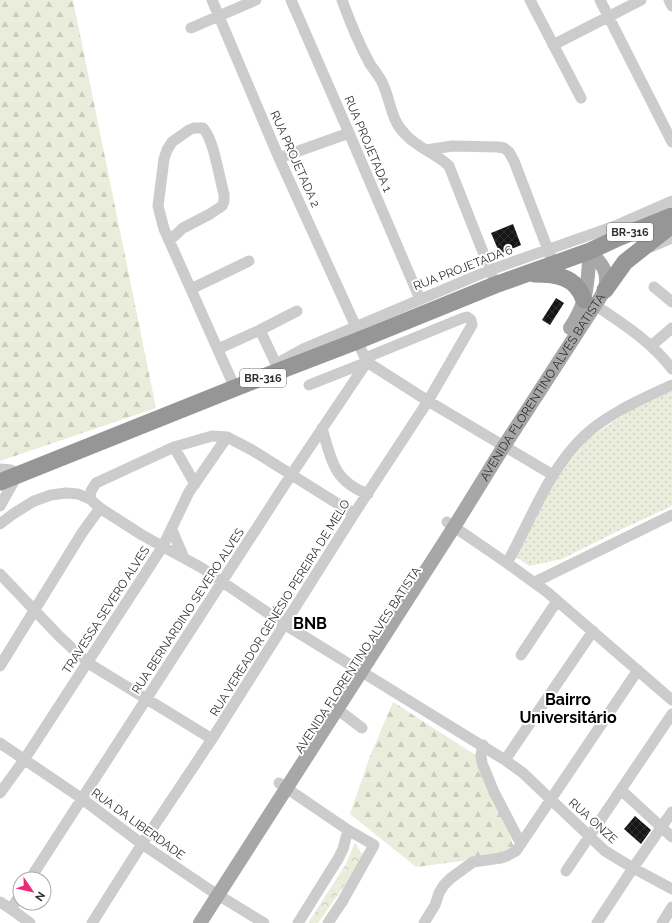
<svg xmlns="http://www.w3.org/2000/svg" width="672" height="923" viewBox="0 0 672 923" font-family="Raleway,sans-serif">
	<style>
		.grass { fill: url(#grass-dots) }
		.forest { fill: url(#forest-firs) }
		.park { fill: url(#park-crowns) }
		.building { fill: url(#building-cross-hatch) }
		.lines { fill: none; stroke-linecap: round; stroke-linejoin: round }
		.minor { stroke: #ccc; stroke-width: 11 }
		.major { stroke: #a7a7a7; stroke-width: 14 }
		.highway { stroke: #969696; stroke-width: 17 }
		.labels { text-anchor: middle; stroke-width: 4; stroke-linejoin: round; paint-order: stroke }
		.shield { fill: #fff; stroke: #6d6d6d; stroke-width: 1 }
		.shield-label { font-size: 11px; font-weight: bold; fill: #2f2f2f }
		.street-label { font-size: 12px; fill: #2f2f2f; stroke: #fff }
		.district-label { font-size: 16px; font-weight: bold; fill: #000; stroke: #fff }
	</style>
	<defs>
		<pattern id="grass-dots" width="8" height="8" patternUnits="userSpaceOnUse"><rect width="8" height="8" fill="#ebeddc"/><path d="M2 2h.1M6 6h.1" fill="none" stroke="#caccbd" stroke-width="1.8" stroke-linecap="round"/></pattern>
		<pattern id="forest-firs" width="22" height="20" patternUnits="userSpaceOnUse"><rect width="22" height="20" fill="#ebeddc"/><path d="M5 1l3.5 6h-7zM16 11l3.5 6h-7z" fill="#caccbd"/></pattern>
		<pattern id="park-crowns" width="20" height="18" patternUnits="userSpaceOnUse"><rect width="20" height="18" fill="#ebeddc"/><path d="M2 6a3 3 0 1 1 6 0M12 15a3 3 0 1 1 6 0" fill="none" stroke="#caccbd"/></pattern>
		<pattern id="building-cross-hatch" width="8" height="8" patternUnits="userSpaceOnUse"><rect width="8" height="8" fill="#161616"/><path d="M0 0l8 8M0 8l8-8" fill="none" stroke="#303030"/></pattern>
	</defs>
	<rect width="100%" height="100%" fill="#fff"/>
	<!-- grass -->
	<path class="grass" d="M672,391V506L622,529L562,559L529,566L515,556L560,473L589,438L631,410Z"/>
	<!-- forest -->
	<path class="forest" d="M0,0H73L156,408L0,461Z
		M393,702L485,761L516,854L416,867L350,814L370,756Z"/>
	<!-- park -->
	<path class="park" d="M355,842L361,853H363L347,882L318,923H308L346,864Z"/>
	<!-- building -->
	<path class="building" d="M513,224L521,245L500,254L491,233Z
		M556,298L564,303L550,325L542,320Z
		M635,816L651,830L641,844L624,829Z"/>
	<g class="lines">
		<!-- minor -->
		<path class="minor" d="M212,0L279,158L356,327
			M291,0L349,133L420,299
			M342,0C350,22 359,44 370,64C374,70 379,76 382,82C391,100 390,119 405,134C417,148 436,153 449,166L492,275
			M530,0L581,98
			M600,0L672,142
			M669,0L672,6
			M191,28L256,0
			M553,45L641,0
			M426,150L452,146L498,147L504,148L509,152L514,161L550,255
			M279,158L349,133
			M170,240L183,228L210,214L222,206L224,201V194C219,177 214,140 203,128H194L189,130L172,142L167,150L164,159L158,206L164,229L235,388
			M651,247L672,238
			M654,287L672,302
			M191,289L249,261
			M595,305C623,324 652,342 672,369
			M260,330L276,364
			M651,346L672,328
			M218,349L260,330L297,311
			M279,372L276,364L303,349L490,270L615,226L672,201
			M309,385L367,362L428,401L553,475
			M322,428C331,459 333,481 368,494
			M174,447L195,484
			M0,469L11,470L18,474L0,506
			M90,499L91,491L96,483L174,447L212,436L227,437L252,450L354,514
			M447,522L507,563L547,592L672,700
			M0,524L13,514L34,501L51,495L66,493L78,494L90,499L100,508L142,535L202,568L284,624L505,760L523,773L605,851L633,868L672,889
			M172,530L184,558
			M507,563C531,520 548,470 585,435C609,413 642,399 672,385
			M0,574L59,636L88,663L212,739
			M535,582L672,515
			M521,655L557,601
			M0,666L82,533L100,508
			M337,709L362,728
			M0,743L81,798L142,844L210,890L264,923
			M483,745L481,755L482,763L494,792L521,844
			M505,760L593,631
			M279,783L348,830L374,845L342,902L328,923
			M621,790L672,837
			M0,793L24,760L163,546L189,492L227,437
			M566,871L672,714
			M30,879L291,475L367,362L357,341
			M0,902L11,909L30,923
			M11,909L20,895
			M92,923L142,844L212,739L354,514L428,401L472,325L471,320L467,317L463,318L365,358
			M298,923L338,859L343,849L348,830
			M424,923L435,905L439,893L444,885L451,878L473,862L501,858L507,856L516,851L638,670
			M597,923L633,868L672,812
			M662,923L672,907"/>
		<!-- major -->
		<g class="major">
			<path d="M570,328C589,300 587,282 590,251"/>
			<path id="s1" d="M200,923L454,527L504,446L605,290C609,271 602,264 590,251"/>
		</g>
		<!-- highway -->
		<path class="highway" d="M534,274C556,274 576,276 584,300
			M605,290L625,262L672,225
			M0,482L235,388L357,341L495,285L590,251L620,237L672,216"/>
	</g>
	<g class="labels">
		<!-- shield labels -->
		<g class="shield">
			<rect x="607" y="223" width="46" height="18" rx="3"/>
			<rect x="240" y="369" width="46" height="18" rx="3"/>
		</g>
		<g class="shield-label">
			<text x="630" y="236">BR-316</text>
			<text x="263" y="382">BR-316</text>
		</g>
		<!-- street labels -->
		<g class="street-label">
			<text transform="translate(368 144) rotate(67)" y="4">RUA PROJETADA 1</text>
			<text transform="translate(295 159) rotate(66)" y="4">RUA PROJETADA 2</text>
			<text transform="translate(463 268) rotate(-21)" y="4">RUA PROJETADA 6</text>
			<text dy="4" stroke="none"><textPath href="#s1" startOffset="636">AVENIDA FLORENTINO ALVES BATISTA</textPath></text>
			<text transform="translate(280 608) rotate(-58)" y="4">RUA VEREADOR GENÉSIO PEREIRA DE MELO</text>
			<text transform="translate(106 610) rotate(-57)" y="4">TRAVESSA SEVERO ALVES</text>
			<text transform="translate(188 611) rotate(-57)" y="4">RUA BERNARDINO SEVERO ALVES</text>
			<text transform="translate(358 660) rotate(-57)" y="4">AVENIDA FLORENTINO ALVES BATISTA</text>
			<text transform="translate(593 821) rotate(42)" y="4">RUA ONZE</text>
			<text transform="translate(138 824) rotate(36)" y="4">RUA DA LIBERDADE</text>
		</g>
		<!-- district labels -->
		<g class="district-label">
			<text x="310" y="629">BNB</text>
			<text x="568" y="705">Bairro<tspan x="568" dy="18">Universitário</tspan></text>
		</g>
	</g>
	<!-- north arrow -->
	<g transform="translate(32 891) rotate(124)"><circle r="19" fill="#ffffff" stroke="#acacac"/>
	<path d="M0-3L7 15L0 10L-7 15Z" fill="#ee2a77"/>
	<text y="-6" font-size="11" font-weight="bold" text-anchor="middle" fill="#2f2f2f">N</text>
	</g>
</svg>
